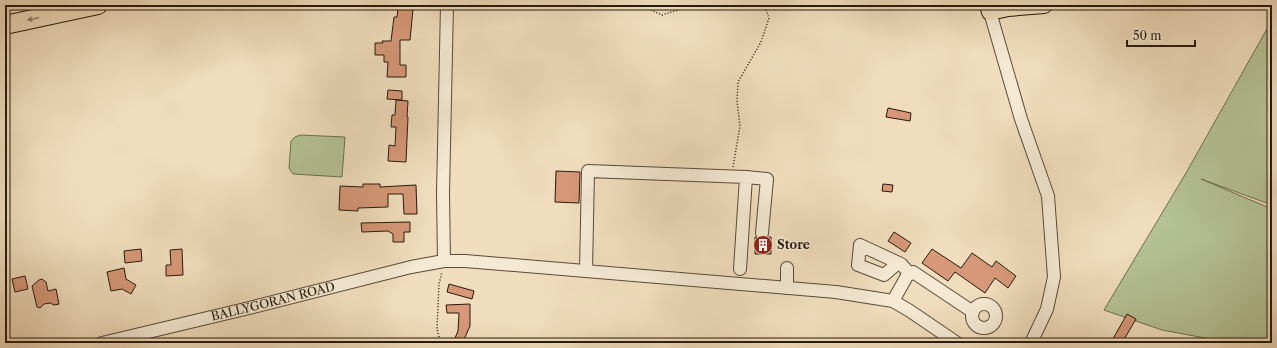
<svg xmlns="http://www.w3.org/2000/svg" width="1277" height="348" viewBox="0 0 1277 348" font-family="'Libre Caslon Text',serif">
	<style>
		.green { fill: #b4c295; stroke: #6d6e51 }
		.building { fill: #d69878; stroke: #261a0d }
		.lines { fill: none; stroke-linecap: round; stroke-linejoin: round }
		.minor-casing { stroke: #584b39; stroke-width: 14 }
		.major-casing { stroke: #261a0d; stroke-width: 18 }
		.highway-casing { stroke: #261a0d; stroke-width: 20 }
		.path { stroke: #261a0d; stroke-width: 1.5; stroke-dasharray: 1 2; stroke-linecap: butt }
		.minor { stroke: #f5e9d4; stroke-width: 12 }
		.major { stroke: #f0ddbd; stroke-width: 16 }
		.highway { stroke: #f0ddbd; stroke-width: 18 }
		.oneway { fill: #95856e }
		.labels { text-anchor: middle; stroke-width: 3; stroke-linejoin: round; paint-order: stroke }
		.poi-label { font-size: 12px; font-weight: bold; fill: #261a0d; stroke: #f5e9d4; text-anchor: start }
		.street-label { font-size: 12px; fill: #261a0d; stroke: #f5e9d4 }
	</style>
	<rect width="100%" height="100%" fill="#f0ddbd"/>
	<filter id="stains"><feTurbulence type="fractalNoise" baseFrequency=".005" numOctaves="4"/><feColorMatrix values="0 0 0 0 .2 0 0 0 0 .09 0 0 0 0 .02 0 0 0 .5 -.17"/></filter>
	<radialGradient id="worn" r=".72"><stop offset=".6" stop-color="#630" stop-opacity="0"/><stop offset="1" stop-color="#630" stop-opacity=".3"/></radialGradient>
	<!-- green -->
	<path class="green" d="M1272,20V205L1201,179L1272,209V343H1217L1216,340L1162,330L1104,310L1186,173Z
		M300,135L345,137L342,177L293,174L289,168L291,141L295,137Z"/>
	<!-- building -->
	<path class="building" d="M398,8L413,9L410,40H400V65H406V77H387L388,62H384V55H375V43H383L382,41H391L394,17H397Z
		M388,90L402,91V100L387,99Z
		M396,100L408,101L407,117H408L406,162L388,161L389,145L395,146L396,127H391L392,115H395Z
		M888,108L911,113L910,121L886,117Z
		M556,171L580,172L579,203L555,202Z
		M363,184H380V187L416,185L417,214H404L403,194H388V207L358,208V211L339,210L340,186L363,187Z
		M883,184L893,185L892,192L882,191Z
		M410,222V232H404V242H393V234L388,231L362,232L361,223Z
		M894,232L911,243L905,252L888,241Z
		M755,237L762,240H765L768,237H771V254H755Z
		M141,249L142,261L125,263L124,251Z
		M182,249L183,275L166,276V265H171L170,250Z
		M932,249L961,268L972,253L992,267L996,261L1016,276L1008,288L995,278L985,293L955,272L948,281L922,263Z
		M124,268L126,279L136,285L131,294L122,289L111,291L107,272Z
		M25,276L28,289L15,292L12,279Z
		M42,279L46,282L48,291L56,289L59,304L54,305L50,303L44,304L40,308L37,307L32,286L39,280Z
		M449,284L474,291L472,299L447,292Z
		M470,304V326L463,342L455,338L458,331L459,313H447L446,305Z
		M1127,314L1136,319L1122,343H1117L1113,341L1114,337Z"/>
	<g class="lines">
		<defs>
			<g id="minor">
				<path d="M990,12L1021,119L1048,196L1054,277L1047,309L1031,343"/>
				<path d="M746,177L767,179L762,233"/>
				<path d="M444,261L443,193L447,5"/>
				<path d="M898,263L884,275L858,265L860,245L901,264L910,274"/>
				<path d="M787,268V288"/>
				<path d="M586,271L588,171L746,177L740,269"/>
				<path d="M893,301L907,276L913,272L973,312"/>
				<circle cx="984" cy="316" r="12"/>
				<path id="s1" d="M102,343L245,309L411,267L444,261H465L836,292L893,301L910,311L957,343"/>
			</g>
			<path id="major" d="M988,5L990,12L1008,8L1044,5"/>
			<path id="highway" d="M5,25L98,5"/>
		</defs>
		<!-- minor casing -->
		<use href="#minor" class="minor-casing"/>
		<!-- major casing -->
		<use href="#major" class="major-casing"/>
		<!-- highway casing -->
		<use href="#highway" class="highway-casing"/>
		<!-- path -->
		<path class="path" d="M640,5L662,15L684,8L689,5
			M733,167L740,126L737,101L738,82L761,42L769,18L764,5
			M440,343L437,328L439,284L442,272"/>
		<!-- minor -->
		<use href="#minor" class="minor"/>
		<!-- major -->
		<use href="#major" class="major"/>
		<!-- highway -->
		<use href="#highway" class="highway"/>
	</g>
	<!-- one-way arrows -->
	<defs><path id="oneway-solid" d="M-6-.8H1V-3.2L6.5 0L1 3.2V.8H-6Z"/></defs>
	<use class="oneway" href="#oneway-solid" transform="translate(33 19) rotate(168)"/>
	<!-- icons -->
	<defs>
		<symbol id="building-disc" viewBox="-11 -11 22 22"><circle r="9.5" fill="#8f2418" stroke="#f5e9d4"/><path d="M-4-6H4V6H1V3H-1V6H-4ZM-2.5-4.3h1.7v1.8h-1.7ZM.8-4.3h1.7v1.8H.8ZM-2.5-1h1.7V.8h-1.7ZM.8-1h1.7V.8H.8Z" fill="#fff"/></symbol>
	</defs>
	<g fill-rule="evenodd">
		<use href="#building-disc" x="752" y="234" width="22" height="22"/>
	</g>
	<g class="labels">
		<!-- poi labels -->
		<g class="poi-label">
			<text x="777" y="249">Store</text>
		</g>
		<!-- street labels -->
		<g class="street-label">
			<text dy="4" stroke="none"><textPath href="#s1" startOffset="176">BALLYGORAN ROAD</textPath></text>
		</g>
	</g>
	<!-- margin -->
	<rect width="1277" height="348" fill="none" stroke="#f0ddbd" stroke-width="20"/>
	<rect x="6" y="6" width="1265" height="336" fill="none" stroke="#261a0d" stroke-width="2"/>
	<rect x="10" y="10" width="1257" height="328" fill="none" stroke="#261a0d"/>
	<!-- scale -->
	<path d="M1127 40v6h68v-6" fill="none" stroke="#261a0d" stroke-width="2"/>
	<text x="1133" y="40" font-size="12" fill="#261a0d" stroke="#f5e9d4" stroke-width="3" paint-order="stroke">50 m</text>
	<rect width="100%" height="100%" filter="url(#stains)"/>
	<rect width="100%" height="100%" fill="url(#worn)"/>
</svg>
